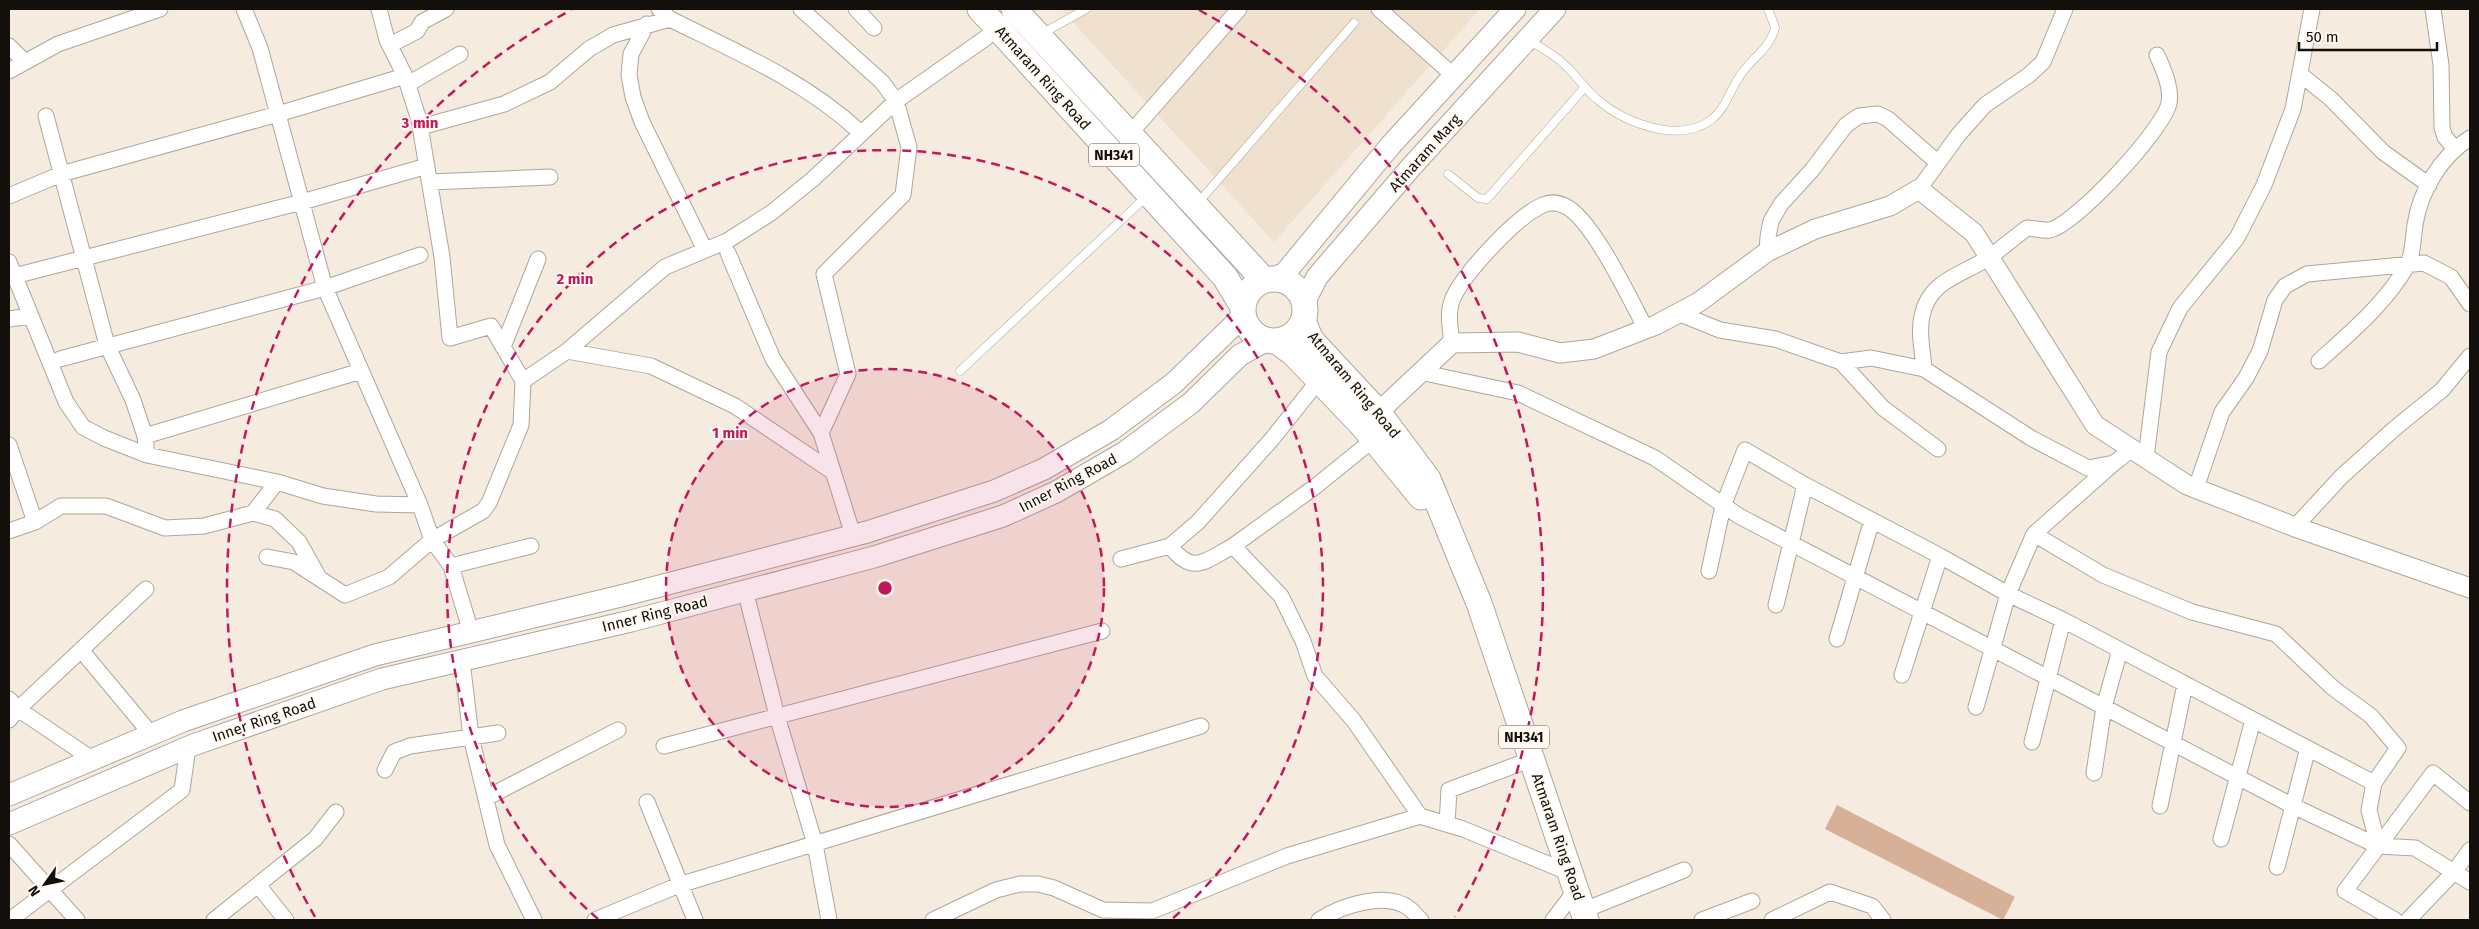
<svg xmlns="http://www.w3.org/2000/svg" width="2479" height="929" viewBox="0 0 2479 929" font-family="'Fira Sans',sans-serif">
	<style>
		.built { fill: #efe1cd }
		.building { fill: #d6b198 }
		.lines { fill: none; stroke-linecap: round; stroke-linejoin: round }
		.service-casing { stroke: #afa699; stroke-width: 9 }
		.minor-casing { stroke: #afa699; stroke-width: 17 }
		.tertiary-casing { stroke: #afa699; stroke-width: 21 }
		.secondary-casing { stroke: #afa699; stroke-width: 23 }
		.trunk-casing { stroke: #afa699; stroke-width: 27 }
		.service { stroke: #fff; stroke-width: 8 }
		.minor { stroke: #fff; stroke-width: 15 }
		.tertiary { stroke: #fff; stroke-width: 19 }
		.secondary { stroke: #fff; stroke-width: 21 }
		.trunk { stroke: #fff; stroke-width: 25 }
		.ring { fill: none; stroke: #c2185b; stroke-width: 2.5; stroke-dasharray: 9 6 }
		.labels { text-anchor: middle; stroke-width: 4; stroke-linejoin: round; paint-order: stroke }
		.shield { fill: #fff9f1; stroke: #5a5650; stroke-width: 1 }
		.shield-label { font-size: 14px; font-weight: bold; fill: #13100b }
		.street-label { font-size: 15px; fill: #13100b; stroke: #fff9f1 }
		.centre { fill: #c2185b; stroke: #fff9f1; stroke-width: 2.5 }
		.ring-label { font-size: 15px; text-anchor: middle; font-weight: bold; fill: #c2185b; stroke: #fff9f1; stroke-width: 4; stroke-linejoin: round; paint-order: stroke }
	</style>
	<rect width="100%" height="100%" fill="#f5ebde"/>
	<!-- built -->
	<path class="built" d="M1061,9H1480L1274,242Z"/>
	<!-- building -->
	<path class="building" d="M1837,805L2015,897L2003,920L1825,829Z"/>
	<g class="lines">
		<defs>
			<path id="service" d="M1045,32L1086,9
				M1529,41C1543,48 1556,56 1567,67C1578,77 1586,91 1598,100C1625,123 1679,144 1711,120C1725,109 1729,93 1738,79C1748,60 1771,49 1775,27L1768,9
				M1448,174L1478,198L1487,199L1585,87
				M1198,203L1354,23
				M960,371L1146,197"/>
			<path id="minor" d="M244,9L260,48L325,288L420,505L432,540L451,566L471,632
				M379,9L387,40L405,76L419,120L442,257L450,338L491,326L523,381
				M659,9L670,19C737,52 805,81 860,132
				M801,9L882,82L896,101L909,147L903,195L824,274L848,374L821,433L853,535
				M856,9L874,28
				M1379,9L1454,76
				M2433,9L2441,65L2442,128L2445,137L2455,149
				M647,24L631,54L629,75L633,97L642,122L705,250
				M390,45L417,31L422,22L446,9
				M9,46L24,61
				M9,71L58,44L160,9
				M2300,74L2331,99L2383,152L2429,185
				M408,84L460,54
				M46,116L107,345L133,400L145,436L147,455
				M421,127L504,104L550,82L589,49L613,35L670,19
				M1134,129L1239,9
				M430,182L550,177
				M1919,189L1959,134L1985,105L2029,75L2043,62L2065,9
				M9,196L61,174L278,114L405,76
				M1767,252L1768,237L1771,221L1781,204L1812,170L1846,125L1859,116L1878,114L1888,119L1938,163
				M728,253L773,359L821,433
				M9,262L66,402L83,427L104,438L147,455L277,482
				M22,274L302,202L427,166
				M1678,313L1720,330L1775,339L1841,362L1871,358L1924,369L2031,438L2088,468L2114,463L2132,449
				M9,319L31,316
				M1452,343C1450,327 1447,312 1453,298C1465,272 1517,216 1543,205C1550,202 1557,202 1565,206C1592,218 1631,301 1646,329
				M503,347L538,259
				M567,351L651,366L735,406L833,472
				M60,359L325,288L420,255
				M2319,361C2351,332 2385,304 2407,266C2413,256 2413,237 2415,225C2420,191 2441,156 2470,138
				M1841,362L1883,408L1938,449
				M1924,369C1923,353 1918,332 1922,316C1929,279 1964,275 1991,256C2003,247 2015,237 2027,228C2033,228 2043,231 2050,230C2076,224 2164,129 2169,103C2172,87 2163,69 2157,55
				M1420,372L1518,393L1655,458L1739,516L2293,806L2378,846L2415,848L2470,882
				M145,436L361,371
				M9,445L35,522
				M2146,458L2159,352L2180,308L2237,238L2264,185L2293,109L2312,9
				M2196,488L2222,412L2246,378L2260,351L2275,300L2285,286L2307,274L2424,263L2451,277L2470,304
				M253,513L277,482L323,496L376,504L420,505
				M2295,527L2341,477L2394,429L2442,390L2470,356
				M9,531L35,522L61,506H106L165,528L204,526L253,513L275,519L299,542L318,576
				M2034,534L2103,575L2192,612L2276,634L2333,688L2371,716L2398,748L2374,783L2369,810L2378,846
				M1170,546C1193,576 1205,561 1233,546L1281,596L1303,641L1315,676L1354,721L1420,816
				M1233,546L1316,486L1374,439
				M267,557L294,562L345,595L389,577L432,540L483,511L489,503L521,425L523,381L567,351L665,267L727,241L771,213L813,179L896,101L987,37
				M1121,559L1170,546L1198,522L1272,439L1319,380
				M451,566L531,546
				M1709,571L1723,506L1745,450L1805,485L1940,556L2008,594L2063,620L2374,783
				M745,590L777,716L815,844L829,920
				M1776,605L1805,485
				M1837,639L1872,520
				M81,650L151,734
				M462,661L471,737L497,845L534,920
				M1902,675L1940,556
				M9,699L18,709L92,759
				M1976,707L2008,594L2034,534L2113,464
				M9,720L18,709L146,589
				M2032,742L2063,620
				M664,746L1102,631
				M385,770L394,752L410,746L498,733
				M2094,773L2104,707L2120,650
				M486,798L618,730
				M647,802L695,920
				M2160,806L2185,684
				M1447,824L1449,790L1532,759
				M2221,839L2253,720
				M9,844L77,920
				M2277,867L2308,748
				M258,885L286,920
				M1582,911L1684,870
				M10,920L182,790L188,747
				M214,920L315,839L336,812
				M595,920L679,885L1201,726
				M933,920L996,890L1020,884H1038L1054,888L1103,910L1152,911L1287,856L1420,816L1463,829L1570,873
				M1319,920C1341,906 1387,890 1410,909C1414,912 1417,917 1421,920
				M1553,920L1576,890
				M1702,920L1752,901
				M1772,920L1830,892L1872,906L1883,920
				M2395,920L2345,891L2433,773L2470,803
				M2408,920L2454,872L2470,850"/>
			<path id="tertiary" d="M1386,405L1452,343L1518,342L1560,353L1594,349L1656,325L1699,302L1767,252L1815,229L1890,206L1919,189L1974,233L2095,425L2187,485L2295,527L2470,588"/>
			<path id="secondary" d="M1272,279L1285,273L1390,146L1515,9
				M1304,303L1317,277L1412,166L1555,9
				M9,795L183,721L375,655L625,595L867,532L994,491L1044,469L1111,430L1174,383L1243,316
				M9,824L193,745L382,679L631,621L874,557L1003,516L1056,492L1125,452L1191,403L1240,355L1267,340"/>
			<path id="trunk" d="M980,9L1225,277L1243,307
				M1014,9L1264,280
				M1243 310a31 31 0 1 1 62 0a31 31 0 1 1-62 0Z
				M1303,321L1311,340L1378,412L1428,479L1479,603L1586,920
				M1276,341L1293,353L1362,425L1421,497"/>
		</defs>
		<!-- service casing -->
		<use href="#service" class="service-casing"/>
		<!-- minor casing -->
		<use href="#minor" class="minor-casing"/>
		<!-- tertiary casing -->
		<use href="#tertiary" class="tertiary-casing"/>
		<!-- secondary casing -->
		<use href="#secondary" class="secondary-casing"/>
		<!-- trunk casing -->
		<use href="#trunk" class="trunk-casing"/>
		<!-- service -->
		<use href="#service" class="service"/>
		<!-- minor -->
		<use href="#minor" class="minor"/>
		<!-- tertiary -->
		<use href="#tertiary" class="tertiary"/>
		<!-- secondary -->
		<use href="#secondary" class="secondary"/>
		<!-- trunk -->
		<use href="#trunk" class="trunk"/>
	</g>
	<!-- distance rings -->
	<circle cx="885" cy="588" r="219" fill="#c2185b" fill-opacity=".12"/>
	<g class="ring">
		<circle cx="885" cy="588" r="219"/>
		<path d="M598 919A438 438 0 1 1 1172 919"/>
		<path d="M315 917A658 658 0 0 1 571 10M1199 10A658 658 0 0 1 1455 917"/>
	</g>
	<g class="labels">
		<!-- shield labels -->
		<g class="shield">
			<rect x="1089" y="143.5" width="50" height="23" rx="4"/>
			<rect x="1499" y="725.5" width="50" height="23" rx="4"/>
		</g>
		<g class="shield-label">
			<text x="1114" y="160">NH341</text>
			<text x="1524" y="742">NH341</text>
		</g>
		<!-- street labels -->
		<g class="street-label">
			<text transform="translate(1043 78) rotate(48)" y="5">Atmaram Ring Road</text>
			<text transform="translate(1425 153) rotate(-48)" y="5">Atmaram Marg</text>
			<text transform="translate(1354 385) rotate(50)" y="5">Atmaram Ring Road</text>
			<text transform="translate(1068 483) rotate(-28)" y="5">Inner Ring Road</text>
			<text transform="translate(655 614) rotate(-14)" y="5">Inner Ring Road</text>
			<text transform="translate(264 720) rotate(-19)" y="5">Inner Ring Road</text>
			<text transform="translate(1558 837) rotate(71)" y="5">Atmaram Ring Road</text>
		</g>
	</g>
	<circle cx="885" cy="588" r="8" class="centre"/>
	<g class="ring-label">
		<text x="420" y="128">3 min</text>
		<text x="575" y="284">2 min</text>
		<text x="730" y="438">1 min</text>
	</g>
	<!-- border -->
	<rect width="2479" height="929" fill="none" stroke="#13100b" stroke-width="20"/>
	<!-- north arrow -->
	<g transform="translate(45 884) rotate(237)" stroke="#fff9f1" stroke-width="4" paint-order="stroke">
	<path d="M0-4L9 19L0 12L-9 19Z" fill="#13100b"/>
	<text y="-8" font-size="14" font-weight="bold" text-anchor="middle" fill="#13100b">N</text>
	</g>
	<!-- scale -->
	<path d="M2299 42v8h138v-8" fill="none" stroke="#13100b" stroke-width="2.5"/>
	<text x="2306" y="42" font-size="15" fill="#13100b" stroke="#fff9f1" stroke-width="4" paint-order="stroke">50 m</text>
</svg>
